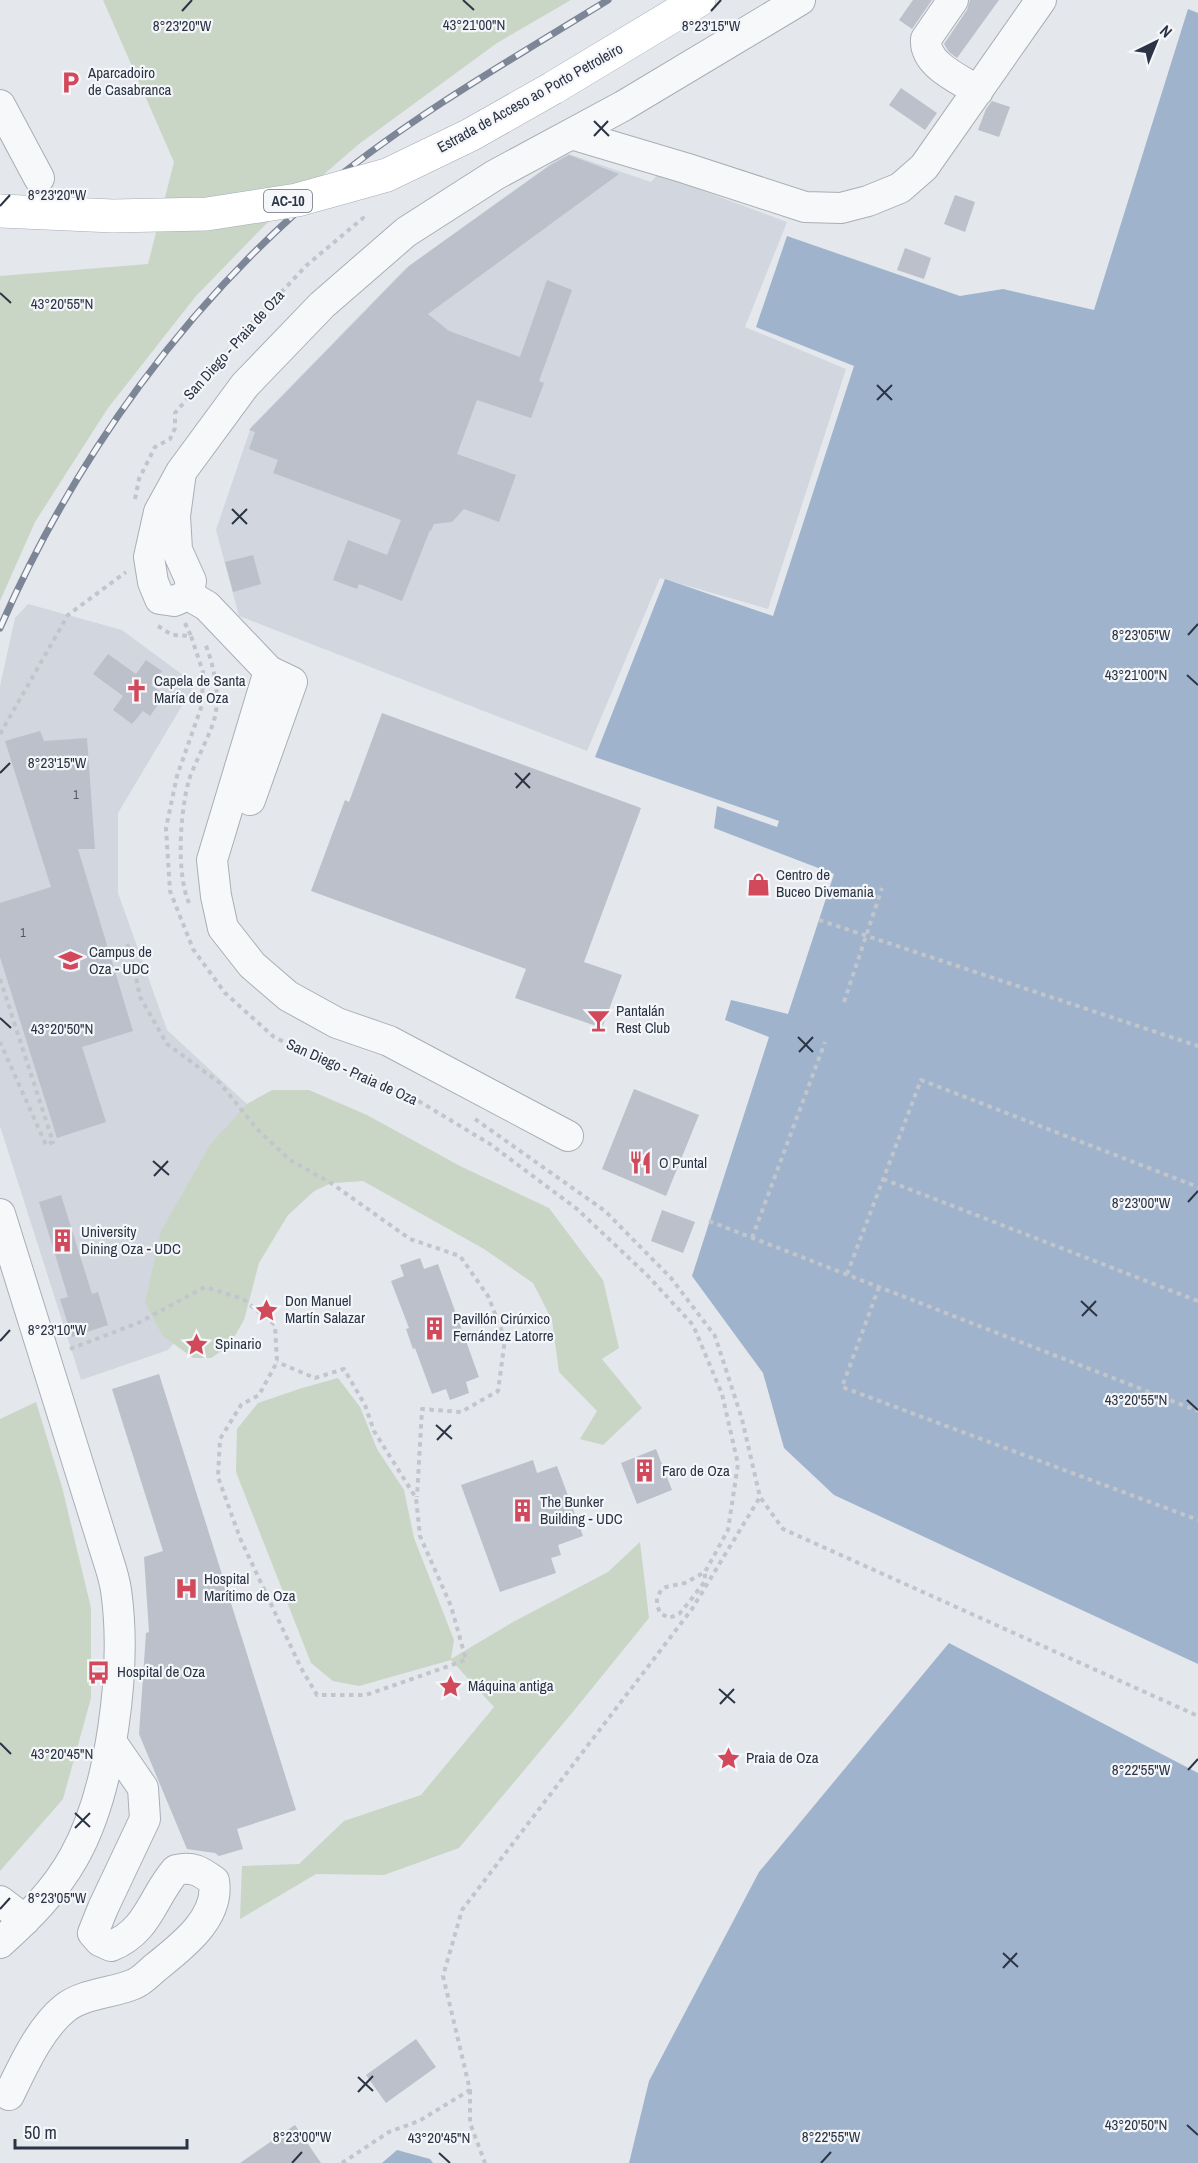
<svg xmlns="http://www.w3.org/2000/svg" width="1198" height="2163" viewBox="0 0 1198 2163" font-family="'Archivo Narrow',sans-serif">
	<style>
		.built { fill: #d2d6de }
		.green { fill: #c9d6c5 }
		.water { fill: #9fb4cc }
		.building { fill: #bbc0ca }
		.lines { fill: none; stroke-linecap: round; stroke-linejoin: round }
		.minor-casing { stroke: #a9aeb7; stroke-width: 32 }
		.major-casing { stroke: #a3abb8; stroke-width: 34 }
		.path { stroke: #c2c5cb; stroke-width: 4; stroke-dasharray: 4.5 4.5; stroke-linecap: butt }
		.minor { stroke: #f7f8fa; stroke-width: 30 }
		.major { stroke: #fff; stroke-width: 33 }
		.rail-casing { stroke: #7d8696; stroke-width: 7 }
		.rail { stroke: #f4f6f9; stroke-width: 4.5; stroke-dasharray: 14; stroke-linecap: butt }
		.major-bridge-casing { stroke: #a3abb8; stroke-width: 34; stroke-linecap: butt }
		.major-bridge { stroke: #fff; stroke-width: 33 }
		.ticks { fill: none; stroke: #2b3445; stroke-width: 2 }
		.labels { text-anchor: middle; stroke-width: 4.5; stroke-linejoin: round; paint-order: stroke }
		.number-label { font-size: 12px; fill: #4f5766 }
		.shield { fill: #f4f6f9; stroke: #676e7b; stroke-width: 1.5 }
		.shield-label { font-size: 14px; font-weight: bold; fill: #2b3445 }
		.poi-label { font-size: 15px; fill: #2b3445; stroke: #f4f6f9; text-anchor: start }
		.street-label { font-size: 15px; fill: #2b3445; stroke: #f4f6f9 }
		.ticks-label { font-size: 15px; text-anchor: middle; fill: #2b3445; stroke: #f4f6f9; stroke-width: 4.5; stroke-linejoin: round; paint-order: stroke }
	</style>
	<rect width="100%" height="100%" fill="#e4e7ec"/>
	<!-- built -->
	<path class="built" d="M566,153L651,182L658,174L787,222L745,327L846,369L768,609L660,578L587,751L239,616L216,530L251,427L406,268Z
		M28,604L122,630L195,684L118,813V893L167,1030L247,1104L363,1181L331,1183L314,1191L288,1215L168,1350L81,1380L0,1126V686L15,618Z"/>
	<!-- green -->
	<path class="green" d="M103,0H571L497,43L359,144L264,226L196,296L108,408L35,522L0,601V276L148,264L174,162Z
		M272,1090H309L367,1115L460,1166L549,1208L603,1280L619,1348L602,1359L642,1408L603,1445L580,1439L597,1411L559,1372L552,1320L533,1283L484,1249L363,1181L331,1183L314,1191L288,1215L259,1263L244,1320L229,1346L211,1358H193L163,1336L145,1303L161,1231L210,1145L247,1104Z
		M338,1378L360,1407L377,1449L404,1490L414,1538L454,1640L451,1659L513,1622L608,1572L640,1542L649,1618L572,1713L459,1848L384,1875L316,1874L240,1919L242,1866L299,1864L344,1821L421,1795L494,1707L451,1660L359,1686L333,1681L311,1663L236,1472L237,1429L258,1403L302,1388Z
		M36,1402L62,1487L91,1608V1698L63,1799L0,1871V1419Z"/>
	<!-- water -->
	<path class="water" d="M1188,9L1198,13V1664L834,1495L784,1448L763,1373L692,1276L769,1037L725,1020L731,1000L788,1014L834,874L714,828L717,806L777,827L779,821L595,757L665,579L773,616L854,366L756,327L787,236L960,296L1003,289L1094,310Z
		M949,1643L1198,1773V2163H629L649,2081L759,1872Z
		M397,2150L430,2159L433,2163H382Z"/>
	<!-- building -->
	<path class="building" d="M913,0H932L912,29L899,20Z
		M970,0H999L957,58L949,52L944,44L967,10Z
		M901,88L937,113L925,130L889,105Z
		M992,101L1010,107L999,137L978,130L986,109Z
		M569,155L619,174L428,314L449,331L520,357L547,280L572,290L539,381L544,383L531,418L477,400L457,454L516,475L499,522L464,509L452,522L434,524L431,531L430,530L402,601L359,584L357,589L333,580L348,540L387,555L401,520L273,473L278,460L249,449L255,432L249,430L409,266L549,166Z
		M955,195L975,202L965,232L944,224Z
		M905,248L931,258L924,279L897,270Z
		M253,555L261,584L233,592L225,562Z
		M108,654L136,674L146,660L162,671L151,685L165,695L150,716L143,711L132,724L113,710L123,696L93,674Z
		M382,713L641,808L584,962L622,975L602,1028L515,998L526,969L311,891L345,800L349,802Z
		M40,731L44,741L87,738L95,849H78L133,1031L82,1047L106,1122L57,1138L0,957V903L51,887L5,741Z
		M634,1089L699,1115L666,1196L602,1169Z
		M61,1195L92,1294L98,1292L108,1325L72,1337L60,1299L68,1297L39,1202Z
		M662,1210L695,1222L683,1253L651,1241Z
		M420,1258L424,1269L438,1264L479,1377L466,1382L469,1393L450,1400L446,1389L432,1394L415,1348L413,1349L406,1329L409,1328L391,1281L404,1276L400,1265Z
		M159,1374L296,1810L237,1829L243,1849L219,1856L215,1853L187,1849L139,1734L146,1633L149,1632L144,1557L163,1551L112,1389Z
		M656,1449L672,1490L637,1504L621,1463Z
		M533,1460L537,1473L557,1466L583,1536L558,1545L561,1555L551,1558L556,1573L500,1592L461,1485Z
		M416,2039L436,2067L386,2103L366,2075Z
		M295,2125L321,2163H240Z"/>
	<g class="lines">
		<defs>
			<path id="minor" d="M953,0L926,39C924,65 960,79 978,91
				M0,105L39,178
				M571,134L685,168L805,207L841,208L868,201L900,188L924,167L1041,0
				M181,472L175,516L177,550L191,581L188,595L174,601L160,599L153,582L149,557L159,512L181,472L245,385L322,305L406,232L495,175L623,106L800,0
				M188,595L207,606L269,671L292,682L250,800
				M269,671L212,860L216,896L223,928L252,965L288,996L337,1023L389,1041L568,1136
				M0,1214L105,1550C109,1563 114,1576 116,1590C127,1667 112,1789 74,1857C55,1891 29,1917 0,1943
				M0,1901L25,1920
				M9,2095C23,2066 40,2028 65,2008C84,1993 114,1993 134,1984C142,1981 149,1973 156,1967C181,1947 220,1918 214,1881C200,1871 192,1866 176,1870C152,1897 149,1931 111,1946L100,1941L93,1933L103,1908L145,1819L143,1788L112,1743"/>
			<path id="major" d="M553,88L699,0"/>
		</defs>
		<!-- minor casing -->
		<use href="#minor" class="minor-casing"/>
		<!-- major casing -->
		<use href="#major" class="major-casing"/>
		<!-- path -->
		<path class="path" d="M135,499L139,479L155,447L170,439L175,428V413L251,324L307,265L363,218L367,220
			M185,623L191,636
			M158,626L172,635L191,636L203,672L202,705L177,776L166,828L170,891L193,949L225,993L274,1037L340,1069L412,1097L490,1144L577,1209L647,1275L693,1325L722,1394L738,1464L728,1530L705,1572L685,1583L666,1587L661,1590L657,1598V1605L660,1613L669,1618L679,1614L690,1601L705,1581V1572
			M0,734L68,615L126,572
			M189,903C176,873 180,812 189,780C195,761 214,729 216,711C219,688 213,664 205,643
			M819,920L1198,1046
			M127,944L132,958L140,997L167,1044L220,1083L257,1129L290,1160L331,1183L410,1239L460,1256L488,1296L505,1339L498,1391L461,1412L422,1409L417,1497
			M0,979L53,1142L46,1145L0,1042
			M844,1002L882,888
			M475,1119L605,1211L671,1278L715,1336L742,1419L760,1497L783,1529L1198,1716
			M883,1179L1198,1301
			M709,1221L1198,1411
			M752,1238L825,1042
			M847,1274L921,1080L1198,1187
			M879,1287L842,1387L1198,1520
			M70,1349L138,1323L205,1287L243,1299L275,1325L277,1362L259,1395L241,1405L220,1439L218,1477L240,1538L301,1668L317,1695H366L466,1660L451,1606L420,1536L416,1498L374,1431L365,1405L344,1369L315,1378L277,1362
			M470,2090V2123L485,2163
			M342,2163L389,2132L419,2121L470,2090L443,1976L462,1910L692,1609L760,1497"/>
		<!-- minor -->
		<use href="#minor" class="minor"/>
		<!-- major -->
		<use href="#major" class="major"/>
		<defs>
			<path id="rail" d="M0,628C75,457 187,301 332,182C417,113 514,58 608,0"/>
		</defs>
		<!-- rail casing -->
		<use href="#rail" class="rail-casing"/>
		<!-- rail -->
		<use href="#rail" class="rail"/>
		<defs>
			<path id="major-bridge" d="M0,211L113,216L207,214L297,200L387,175L470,135L553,88"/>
		</defs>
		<!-- major-bridge casing -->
		<use href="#major-bridge" class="major-bridge-casing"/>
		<!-- major-bridge -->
		<use href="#major-bridge" class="major-bridge"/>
	</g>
	<!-- ticks -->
	<path class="ticks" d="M463,0L474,10M182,11L192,0M711,11L721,0M594,121L609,136M594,136L608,121M0,206L10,195M0,293L11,303M877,385L892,400M877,400L892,385M232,509L247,524M232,524L247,509M1188,635L1198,624M1187,675L1198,685M0,773L10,763M515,773L530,788M516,788L530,773M0,1018L11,1028M798,1037L813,1052M799,1052L813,1037M153,1161L169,1175M154,1176L168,1161M1188,1202L1198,1191M1081,1301L1097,1316M1082,1316L1096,1301M0,1341L10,1330M1187,1400L1198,1410M436,1425L452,1439M437,1440L451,1425M719,1689L735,1703M720,1704L734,1689M0,1743L11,1754M1188,1770L1198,1759M75,1813L90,1827M75,1828L90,1813M0,1909L10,1898M1003,1953L1018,1967M1003,1968L1017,1953M358,2077L373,2091M358,2092L373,2076M1187,2125L1198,2135M439,2153L450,2163M292,2163L302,2152M821,2163L831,2152"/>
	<!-- icons -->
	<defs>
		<symbol id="parking-bare" viewBox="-9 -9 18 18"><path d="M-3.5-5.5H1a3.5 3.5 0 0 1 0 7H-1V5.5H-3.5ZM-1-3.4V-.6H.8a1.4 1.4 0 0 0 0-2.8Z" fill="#d1495b" stroke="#f4f6f9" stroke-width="2.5" paint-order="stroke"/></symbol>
		<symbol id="church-bare" viewBox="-9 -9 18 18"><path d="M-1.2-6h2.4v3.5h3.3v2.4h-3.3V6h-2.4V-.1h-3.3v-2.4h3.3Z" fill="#d1495b" stroke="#f4f6f9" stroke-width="2.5" paint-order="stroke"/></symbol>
		<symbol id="shop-bare" viewBox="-9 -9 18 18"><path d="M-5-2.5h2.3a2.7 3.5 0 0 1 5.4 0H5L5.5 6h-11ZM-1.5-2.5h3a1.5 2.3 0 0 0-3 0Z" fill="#d1495b" stroke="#f4f6f9" stroke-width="2.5" paint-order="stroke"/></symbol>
		<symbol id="university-bare" viewBox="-9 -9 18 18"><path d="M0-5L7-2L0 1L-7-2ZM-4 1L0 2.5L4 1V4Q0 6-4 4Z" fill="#d1495b" stroke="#f4f6f9" stroke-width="2.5" paint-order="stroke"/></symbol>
		<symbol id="bar-bare" viewBox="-9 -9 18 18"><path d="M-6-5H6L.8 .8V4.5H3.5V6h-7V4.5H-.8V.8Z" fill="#d1495b" stroke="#f4f6f9" stroke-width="2.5" paint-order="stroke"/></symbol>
		<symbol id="restaurant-bare" viewBox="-9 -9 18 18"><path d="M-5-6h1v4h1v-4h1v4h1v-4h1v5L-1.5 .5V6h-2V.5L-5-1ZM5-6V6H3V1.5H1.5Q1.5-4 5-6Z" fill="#d1495b" stroke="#f4f6f9" stroke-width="2.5" paint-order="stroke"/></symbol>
		<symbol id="building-bare" viewBox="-9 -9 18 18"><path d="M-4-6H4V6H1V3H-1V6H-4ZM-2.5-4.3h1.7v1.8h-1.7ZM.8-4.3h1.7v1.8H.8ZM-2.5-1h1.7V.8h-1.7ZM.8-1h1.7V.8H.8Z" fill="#d1495b" stroke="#f4f6f9" stroke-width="2.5" paint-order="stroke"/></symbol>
		<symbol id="sight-bare" viewBox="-9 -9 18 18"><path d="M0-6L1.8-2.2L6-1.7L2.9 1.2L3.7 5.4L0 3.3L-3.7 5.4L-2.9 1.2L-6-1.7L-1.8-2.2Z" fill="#d1495b" stroke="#f4f6f9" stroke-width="2.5" paint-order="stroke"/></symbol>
		<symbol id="hospital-bare" viewBox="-9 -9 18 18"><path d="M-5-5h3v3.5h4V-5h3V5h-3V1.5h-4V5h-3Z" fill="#d1495b" stroke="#f4f6f9" stroke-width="2.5" paint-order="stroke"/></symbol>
		<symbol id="bus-bare" viewBox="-9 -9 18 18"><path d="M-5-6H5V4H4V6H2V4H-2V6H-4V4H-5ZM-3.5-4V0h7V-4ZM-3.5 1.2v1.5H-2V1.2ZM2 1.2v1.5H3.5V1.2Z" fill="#d1495b" stroke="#f4f6f9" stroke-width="2.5" paint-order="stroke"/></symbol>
	</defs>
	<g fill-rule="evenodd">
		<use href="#parking-bare" x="54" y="66" width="33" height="33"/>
		<use href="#church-bare" x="120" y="674" width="33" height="33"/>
		<use href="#shop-bare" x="742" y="868" width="33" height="33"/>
		<use href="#university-bare" x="54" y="944" width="33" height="33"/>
		<use href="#bar-bare" x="582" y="1004" width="33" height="33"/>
		<use href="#restaurant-bare" x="624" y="1146" width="33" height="33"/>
		<use href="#building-bare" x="46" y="1224" width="33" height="33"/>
		<use href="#sight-bare" x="250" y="1294" width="33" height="33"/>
		<use href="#building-bare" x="418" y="1312" width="33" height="33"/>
		<use href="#sight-bare" x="180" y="1328" width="33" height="33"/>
		<use href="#building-bare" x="628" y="1454" width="33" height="33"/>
		<use href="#building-bare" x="506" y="1494" width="33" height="33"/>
		<use href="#hospital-bare" x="170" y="1572" width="33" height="33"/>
		<use href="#bus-bare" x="82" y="1656" width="33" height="33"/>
		<use href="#sight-bare" x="434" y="1670" width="33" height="33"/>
		<use href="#sight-bare" x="712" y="1742" width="33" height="33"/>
	</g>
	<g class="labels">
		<!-- number labels -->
		<g class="number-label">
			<text x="76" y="799">1</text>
			<text x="23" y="937">1</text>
		</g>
		<!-- shield labels -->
		<rect class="shield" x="264" y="190" width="48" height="22" rx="4.5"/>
		<g class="shield-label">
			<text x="288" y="206">AC-10</text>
		</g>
		<!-- poi labels -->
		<g class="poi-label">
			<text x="88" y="78">Aparcadoiro<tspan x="88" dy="17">de Casabranca</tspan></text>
			<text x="154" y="686">Capela de Santa<tspan x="154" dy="17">María de Oza</tspan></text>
			<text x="776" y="880">Centro de<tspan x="776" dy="17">Buceo Divemania</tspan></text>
			<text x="89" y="957">Campus de<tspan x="89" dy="17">Oza - UDC</tspan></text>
			<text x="616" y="1016">Pantalán<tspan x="616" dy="17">Rest Club</tspan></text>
			<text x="659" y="1168">O Puntal</text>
			<text x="81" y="1237">University<tspan x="81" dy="17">Dining Oza - UDC</tspan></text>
			<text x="285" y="1306">Don Manuel<tspan x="285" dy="17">Martín Salazar</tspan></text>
			<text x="453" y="1324">Pavillón Cirúrxico<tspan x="453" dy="17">Fernández Latorre</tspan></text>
			<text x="215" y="1349">Spinario</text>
			<text x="662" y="1476">Faro de Oza</text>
			<text x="540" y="1507">The Bunker<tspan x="540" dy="17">Building - UDC</tspan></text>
			<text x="204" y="1584">Hospital<tspan x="204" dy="17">Marítimo de Oza</tspan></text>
			<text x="117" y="1677">Hospital de Oza</text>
			<text x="468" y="1691">Máquina antiga</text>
			<text x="746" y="1763">Praia de Oza</text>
		</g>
		<!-- street labels -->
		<g class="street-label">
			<text transform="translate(530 98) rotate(-29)" y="5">Estrada de Acceso ao Porto Petroleiro</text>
			<text transform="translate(234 345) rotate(-48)" y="5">San Diego - Praia de Oza</text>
			<text transform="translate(352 1072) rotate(24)" y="5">San Diego - Praia de Oza</text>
		</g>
	</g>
	<g class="ticks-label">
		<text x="474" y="30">43°21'00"N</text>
		<text x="182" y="31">8°23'20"W</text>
		<text x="711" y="31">8°23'15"W</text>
		<text x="57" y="200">8°23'20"W</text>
		<text x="62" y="309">43°20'55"N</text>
		<text x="1141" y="640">8°23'05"W</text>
		<text x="1136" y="680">43°21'00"N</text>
		<text x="57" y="768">8°23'15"W</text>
		<text x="62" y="1034">43°20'50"N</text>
		<text x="1141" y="1208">8°23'00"W</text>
		<text x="57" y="1335">8°23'10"W</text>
		<text x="1136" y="1405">43°20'55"N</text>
		<text x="62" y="1759">43°20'45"N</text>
		<text x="1141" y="1775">8°22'55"W</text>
		<text x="57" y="1903">8°23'05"W</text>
		<text x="1136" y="2130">43°20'50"N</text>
		<text x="302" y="2142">8°23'00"W</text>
		<text x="831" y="2142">8°22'55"W</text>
		<text x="439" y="2143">43°20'45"N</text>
	</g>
	<!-- north arrow -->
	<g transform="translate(1156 42) rotate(43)" stroke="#f4f6f9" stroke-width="4.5" paint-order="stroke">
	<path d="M0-4.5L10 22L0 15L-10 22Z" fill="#2b3445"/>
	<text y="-9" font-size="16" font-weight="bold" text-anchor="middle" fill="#2b3445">N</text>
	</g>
	<!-- scale -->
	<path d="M15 2139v9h172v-9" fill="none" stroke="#2b3445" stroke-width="3"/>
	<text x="24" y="2139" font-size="18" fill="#2b3445" stroke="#f4f6f9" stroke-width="4.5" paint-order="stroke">50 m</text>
</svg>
